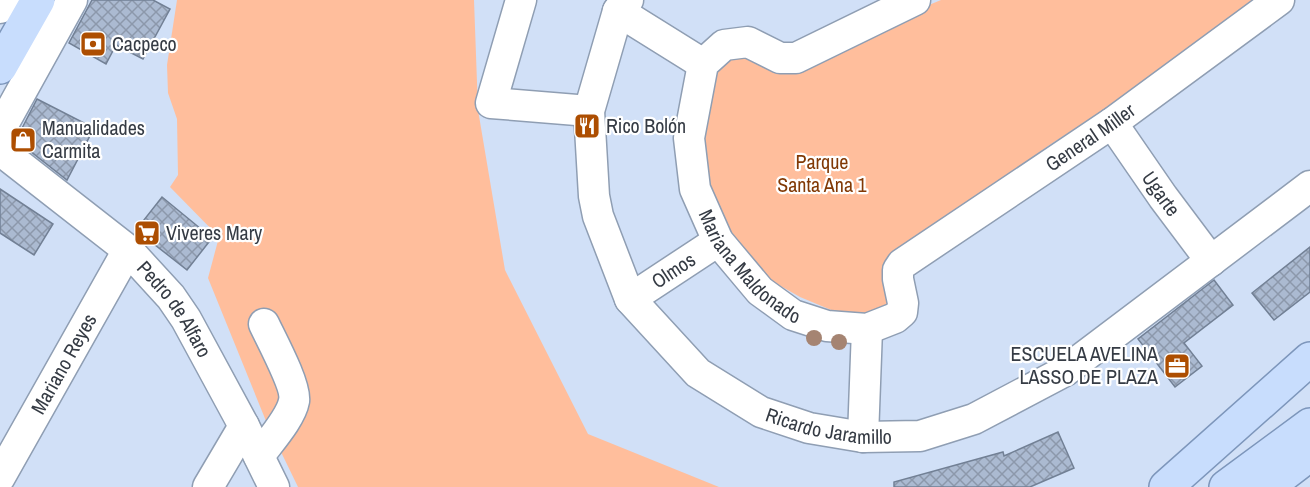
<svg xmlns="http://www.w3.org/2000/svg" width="1310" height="487" viewBox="0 0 1310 487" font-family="'Archivo Narrow',sans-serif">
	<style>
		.green { fill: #ffbe9c }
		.building { fill: url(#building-cross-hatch); stroke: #728095; stroke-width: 1.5 }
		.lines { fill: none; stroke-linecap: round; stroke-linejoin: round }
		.minor-casing { stroke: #8f9eb3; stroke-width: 33 }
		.major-casing { stroke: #7d96bb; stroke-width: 36 }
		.minor { stroke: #fff; stroke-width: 30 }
		.major { stroke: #c8ddfd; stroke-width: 33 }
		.tree { fill: #a58472 }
		.labels { text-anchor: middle; stroke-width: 4.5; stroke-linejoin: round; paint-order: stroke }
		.poi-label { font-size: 20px; fill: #353b44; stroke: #fff; text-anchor: start }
		.street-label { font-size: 20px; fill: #353b44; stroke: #fff }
		.park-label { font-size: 20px; fill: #813905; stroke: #fff }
	</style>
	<defs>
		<pattern id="building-cross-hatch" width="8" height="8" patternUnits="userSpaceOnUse" patternTransform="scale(1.5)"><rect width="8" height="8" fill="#abbad1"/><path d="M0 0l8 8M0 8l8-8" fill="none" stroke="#8c98ab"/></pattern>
	</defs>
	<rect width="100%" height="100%" fill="#d1e0f7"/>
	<!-- green -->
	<path class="green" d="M177,0H474L478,110L505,270L588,434L719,487H298L266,421L208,278L219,237L170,187L178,175L177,119L168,93L167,65Z
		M941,0H1263L1150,80L1048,146L885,266L890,319L848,317L800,297L770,280L736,246L711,208L700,149L717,66L743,49L785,69L883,24Z"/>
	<!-- building -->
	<path class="building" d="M92,0H153L170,9L143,59L116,45L106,64L69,43Z
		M37,99L94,128L67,180L16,140Z
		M0,189L53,224L34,255L0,233Z
		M162,197L212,238L187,270L136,230Z
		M1310,247V292L1274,320L1252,293Z
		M1214,280L1233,305L1184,343L1202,366L1175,387L1138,339Z
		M1058,432L1074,468L1030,487H894V482L1003,452L1004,456Z"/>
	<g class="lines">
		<defs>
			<g id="minor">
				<path d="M521,0L491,103L589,111"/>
				<path id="s1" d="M628,0L618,11L589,111L594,196L598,216L630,299L698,373L761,412L809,428L863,437L920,436L974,419L1065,371L1310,186"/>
				<path id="s2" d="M915,0L796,58H780L748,42L724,45L703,64L689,138L695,189L718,241L760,291L793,315L827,326L867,329L895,318L902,312L903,303L898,279V270L902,264L1112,123L1279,0"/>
				<path d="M0,8L5,0"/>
				<path d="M618,11L703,64"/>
				<path id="s3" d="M1112,123L1163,197L1211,261"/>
				<path d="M0,130L72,0"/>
				<path id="s4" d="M0,150L128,250L171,297L186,319L244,426L274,487"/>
				<path id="s5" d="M630,299L718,241"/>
				<path d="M863,437L867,329"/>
				<path d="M259,456C269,442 291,418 294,401C297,387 271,339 264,324"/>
				<path id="s6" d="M0,477L128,250"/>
				<path d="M208,487L244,426"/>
			</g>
			<path id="major" d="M0,67L38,0
				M1166,487L1310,359
				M1226,487L1310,425
				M1267,487L1310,454"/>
		</defs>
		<!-- minor casing -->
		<use href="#minor" class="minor-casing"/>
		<!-- major casing -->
		<use href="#major" class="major-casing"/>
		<!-- minor -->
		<use href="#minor" class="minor"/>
		<!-- major -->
		<use href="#major" class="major"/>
	</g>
	<!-- trees -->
	<g class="tree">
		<circle cx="814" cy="338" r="8"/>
		<circle cx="839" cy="342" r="8"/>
	</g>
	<!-- icons -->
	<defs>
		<symbol id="bank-square" viewBox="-11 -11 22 22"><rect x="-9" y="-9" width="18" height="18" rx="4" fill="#ad4e01" stroke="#fff"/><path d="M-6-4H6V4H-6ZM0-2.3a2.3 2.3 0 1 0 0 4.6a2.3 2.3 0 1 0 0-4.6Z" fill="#fff"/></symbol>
		<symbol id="restaurant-square" viewBox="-11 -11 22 22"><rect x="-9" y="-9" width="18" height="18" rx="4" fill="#ad4e01" stroke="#fff"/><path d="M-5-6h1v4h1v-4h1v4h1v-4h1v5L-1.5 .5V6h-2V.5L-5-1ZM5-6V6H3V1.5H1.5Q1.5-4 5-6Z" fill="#fff"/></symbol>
		<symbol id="shop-square" viewBox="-11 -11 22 22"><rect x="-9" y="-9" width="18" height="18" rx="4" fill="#ad4e01" stroke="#fff"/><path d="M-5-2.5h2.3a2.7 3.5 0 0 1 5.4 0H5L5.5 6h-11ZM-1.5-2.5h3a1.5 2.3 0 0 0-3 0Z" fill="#fff"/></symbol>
		<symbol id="supermarket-square" viewBox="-11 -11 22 22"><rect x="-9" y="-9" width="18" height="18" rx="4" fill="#ad4e01" stroke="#fff"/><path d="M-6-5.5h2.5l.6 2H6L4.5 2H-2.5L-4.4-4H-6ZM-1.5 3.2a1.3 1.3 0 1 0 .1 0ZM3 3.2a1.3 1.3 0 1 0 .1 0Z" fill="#fff"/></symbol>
		<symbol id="office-square" viewBox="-11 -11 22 22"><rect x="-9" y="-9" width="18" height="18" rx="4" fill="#ad4e01" stroke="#fff"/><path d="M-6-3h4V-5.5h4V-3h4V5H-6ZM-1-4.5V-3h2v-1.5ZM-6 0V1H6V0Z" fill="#fff"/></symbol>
	</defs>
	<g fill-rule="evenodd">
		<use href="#bank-square" x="78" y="29" width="30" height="30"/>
		<use href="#restaurant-square" x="572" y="111" width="30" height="30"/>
		<use href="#shop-square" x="8" y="125" width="30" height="30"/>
		<use href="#supermarket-square" x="132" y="218" width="30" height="30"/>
		<use href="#office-square" x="1162" y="351" width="30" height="30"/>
	</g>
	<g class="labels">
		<!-- poi labels -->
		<g class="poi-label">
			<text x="112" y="51">Cacpeco</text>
			<text x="606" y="133">Rico Bolón</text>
			<text x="42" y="135">Manualidades<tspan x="42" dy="23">Carmita</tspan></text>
			<text x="166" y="240">Viveres Mary</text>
			<text x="1158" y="361" text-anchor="end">ESCUELA AVELINA<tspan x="1158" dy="23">LASSO DE PLAZA</tspan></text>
		</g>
		<!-- street labels -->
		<g class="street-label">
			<text dy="7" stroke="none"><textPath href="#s2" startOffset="918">General Miller</textPath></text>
			<text dy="7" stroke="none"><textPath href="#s3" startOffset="86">Ugarte</textPath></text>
			<text dy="7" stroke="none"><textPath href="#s2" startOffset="460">Mariana Maldonado</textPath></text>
			<text dy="7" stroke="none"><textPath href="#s5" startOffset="52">Olmos</textPath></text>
			<text dy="7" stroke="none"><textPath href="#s4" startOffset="238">Pedro de Alfaro</textPath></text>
			<text dy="7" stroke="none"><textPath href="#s6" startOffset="130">Mariano Reyes</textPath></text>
			<text dy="7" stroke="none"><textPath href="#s1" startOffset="558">Ricardo Jaramillo</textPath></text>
		</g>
		<!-- park labels -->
		<g class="park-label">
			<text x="822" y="169">Parque<tspan x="822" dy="23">Santa Ana 1</tspan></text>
		</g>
	</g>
</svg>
